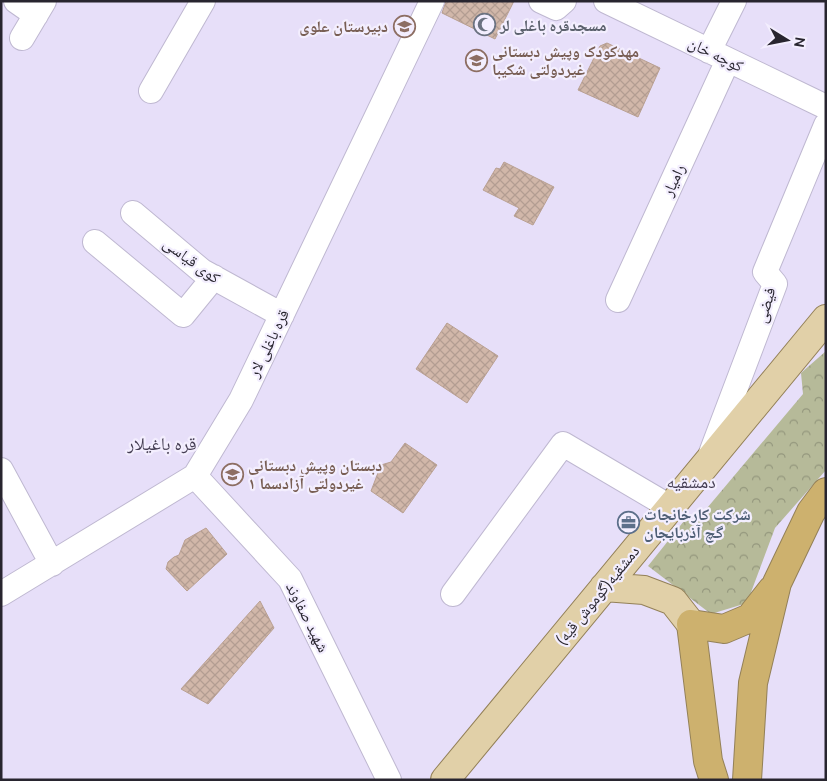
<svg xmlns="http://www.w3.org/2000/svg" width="827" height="781" viewBox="0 0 827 781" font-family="Ubuntu,'Noto Naskh Arabic',sans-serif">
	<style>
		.park { fill: url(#park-crowns) }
		.building { fill: url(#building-cross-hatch); stroke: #b9a092 }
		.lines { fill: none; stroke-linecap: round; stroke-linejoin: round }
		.minor-casing { stroke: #bfb8d1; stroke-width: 26 }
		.major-casing { stroke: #938058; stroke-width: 30 }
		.highway-casing { stroke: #938058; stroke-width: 30 }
		.minor { stroke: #fff; stroke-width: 24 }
		.major { stroke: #e1d0a8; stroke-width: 28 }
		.highway { stroke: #cdb16e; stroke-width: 28 }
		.labels { text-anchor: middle; stroke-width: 4.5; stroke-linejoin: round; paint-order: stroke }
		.worship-label { font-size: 16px; font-weight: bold; fill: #5b616d; stroke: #f3eefe; text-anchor: start }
		.education-label { font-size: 16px; font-weight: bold; fill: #785e54; stroke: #f3eefe; text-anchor: start }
		.street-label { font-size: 16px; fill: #28252f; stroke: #f3eefe }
		.service-label { font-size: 16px; font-weight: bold; fill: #4e5e75; stroke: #f3eefe; text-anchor: start }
		.neighbourhood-label { font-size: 18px; fill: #453e53; stroke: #f3eefe }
	</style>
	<defs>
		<pattern id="park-crowns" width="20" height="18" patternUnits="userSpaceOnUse" patternTransform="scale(1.25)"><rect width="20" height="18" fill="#b6ba99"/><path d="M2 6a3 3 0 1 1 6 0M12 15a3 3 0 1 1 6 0" fill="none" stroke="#94977d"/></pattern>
		<pattern id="building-cross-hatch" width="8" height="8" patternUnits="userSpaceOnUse" patternTransform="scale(1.25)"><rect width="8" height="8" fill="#d1b7a9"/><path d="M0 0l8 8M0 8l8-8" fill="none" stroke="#b39d92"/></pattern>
	</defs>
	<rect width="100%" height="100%" fill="#e7dff9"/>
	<!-- park -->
	<path class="park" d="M826,351V470L775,528L747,603L711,614L648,566L684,521L697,520L803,394L801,373Z"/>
	<!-- building -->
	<path class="building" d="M446,1H514L495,39L442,13Z
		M607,43L660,68L638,117L578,90L600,46Z
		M504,162L554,187L533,225L514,216L519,208L483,190L496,168L500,169Z
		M447,323L498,356L467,403L416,369Z
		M405,443L437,465L403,513L371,491L381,465L391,462Z
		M206,528L227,554L187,591L166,569L168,562L174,557L179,555L185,540Z
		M260,601L274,628L208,704L181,689Z"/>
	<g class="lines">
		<defs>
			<path id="minor" d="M16,1L36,15
				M541,1L556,8L564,1
				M606,1L826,107
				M22,38L44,1
				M709,51L734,1
				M151,91L203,1
				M133,213L202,271L282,315
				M95,242L183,315L214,277
				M618,300L728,60
				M711,453L775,284L765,272L826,125
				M1,470L52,564
				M195,476L290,579L389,780
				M1,594L195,476L241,400L432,1
				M453,594L563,444L670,507"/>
			<path id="major" d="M604,587L644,590L673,601L691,624
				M445,780L826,319"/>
			<path id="highway" d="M714,780L708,761L691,624L724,629L750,618L772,590
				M747,780L753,683L777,583L811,512L826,492"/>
		</defs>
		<!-- minor casing -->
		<use href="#minor" class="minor-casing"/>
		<!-- major casing -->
		<use href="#major" class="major-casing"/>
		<!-- highway casing -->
		<use href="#highway" class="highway-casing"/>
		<!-- minor -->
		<use href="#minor" class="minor"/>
		<!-- major -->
		<use href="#major" class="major"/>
		<!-- highway -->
		<use href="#highway" class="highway"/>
	</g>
	<!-- icons -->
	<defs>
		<symbol id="mosque-ring" viewBox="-11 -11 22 22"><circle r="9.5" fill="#f3eefe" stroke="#6b7280" stroke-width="1.5"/><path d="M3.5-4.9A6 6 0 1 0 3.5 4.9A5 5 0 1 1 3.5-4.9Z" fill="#6b7280"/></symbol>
		<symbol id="school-ring" viewBox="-11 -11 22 22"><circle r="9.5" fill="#f3eefe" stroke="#8d6e63" stroke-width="1.5"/><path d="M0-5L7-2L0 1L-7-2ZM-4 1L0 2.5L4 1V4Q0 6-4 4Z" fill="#8d6e63"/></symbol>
		<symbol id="office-ring" viewBox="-11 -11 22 22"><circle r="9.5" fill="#f3eefe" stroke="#5c6f8a" stroke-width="1.5"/><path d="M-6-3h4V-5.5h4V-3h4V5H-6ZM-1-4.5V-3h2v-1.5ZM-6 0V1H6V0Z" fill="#5c6f8a"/></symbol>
	</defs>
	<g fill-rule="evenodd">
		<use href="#mosque-ring" x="472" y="12" width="25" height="25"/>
		<use href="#school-ring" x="392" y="14" width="25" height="25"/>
		<use href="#school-ring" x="464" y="48" width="25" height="25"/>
		<use href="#school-ring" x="220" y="462" width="25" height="25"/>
		<use href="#office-ring" x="616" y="510" width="25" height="25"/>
	</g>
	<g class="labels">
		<!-- worship labels -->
		<g class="worship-label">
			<text x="500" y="31">مسجدقره باغلی لر</text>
		</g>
		<!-- education labels -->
		<g class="education-label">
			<text x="388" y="32" text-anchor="end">دبیرستان علوی</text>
			<text x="492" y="57">مهدکودک وپیش دبستانی<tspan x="492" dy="18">غیردولتی شکیبا</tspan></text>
			<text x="248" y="471">دبستان وپیش دبستانی<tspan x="248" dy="18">غیردولتی آزادسما ۱</tspan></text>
		</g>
		<!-- street labels -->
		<g class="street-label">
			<text transform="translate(716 54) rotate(26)" y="6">کوچه خان</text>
			<text transform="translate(673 180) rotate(-65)" y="6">رامیار</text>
			<text transform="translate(192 260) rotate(36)" y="6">کوی قیاسی</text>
			<text transform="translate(765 305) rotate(-74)" y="6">فیضی</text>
			<text transform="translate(268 343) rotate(-64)" y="6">قره باغلی لار</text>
			<text transform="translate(597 595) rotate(-51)" y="6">دمشقیه(گوموش قیه)</text>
			<text transform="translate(308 617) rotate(63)" y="6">شهید صفاوند</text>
		</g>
		<!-- service labels -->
		<g class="service-label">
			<text x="644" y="520">شرکت کارخانجات<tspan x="644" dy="18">گچ آذربایجان</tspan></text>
		</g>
		<!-- neighbourhood labels -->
		<g class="neighbourhood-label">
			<text x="162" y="450">قره باغیلار</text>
			<text x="691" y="488">دمشقیه</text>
		</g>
	</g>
	<!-- border -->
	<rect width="827" height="781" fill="none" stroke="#28252f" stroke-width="5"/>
	<!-- north arrow -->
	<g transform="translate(787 40) rotate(100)" stroke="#f3eefe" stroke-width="4" paint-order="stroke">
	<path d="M0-4L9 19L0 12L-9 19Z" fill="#28252f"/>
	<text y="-8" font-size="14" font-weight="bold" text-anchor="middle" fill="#28252f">N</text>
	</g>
</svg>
